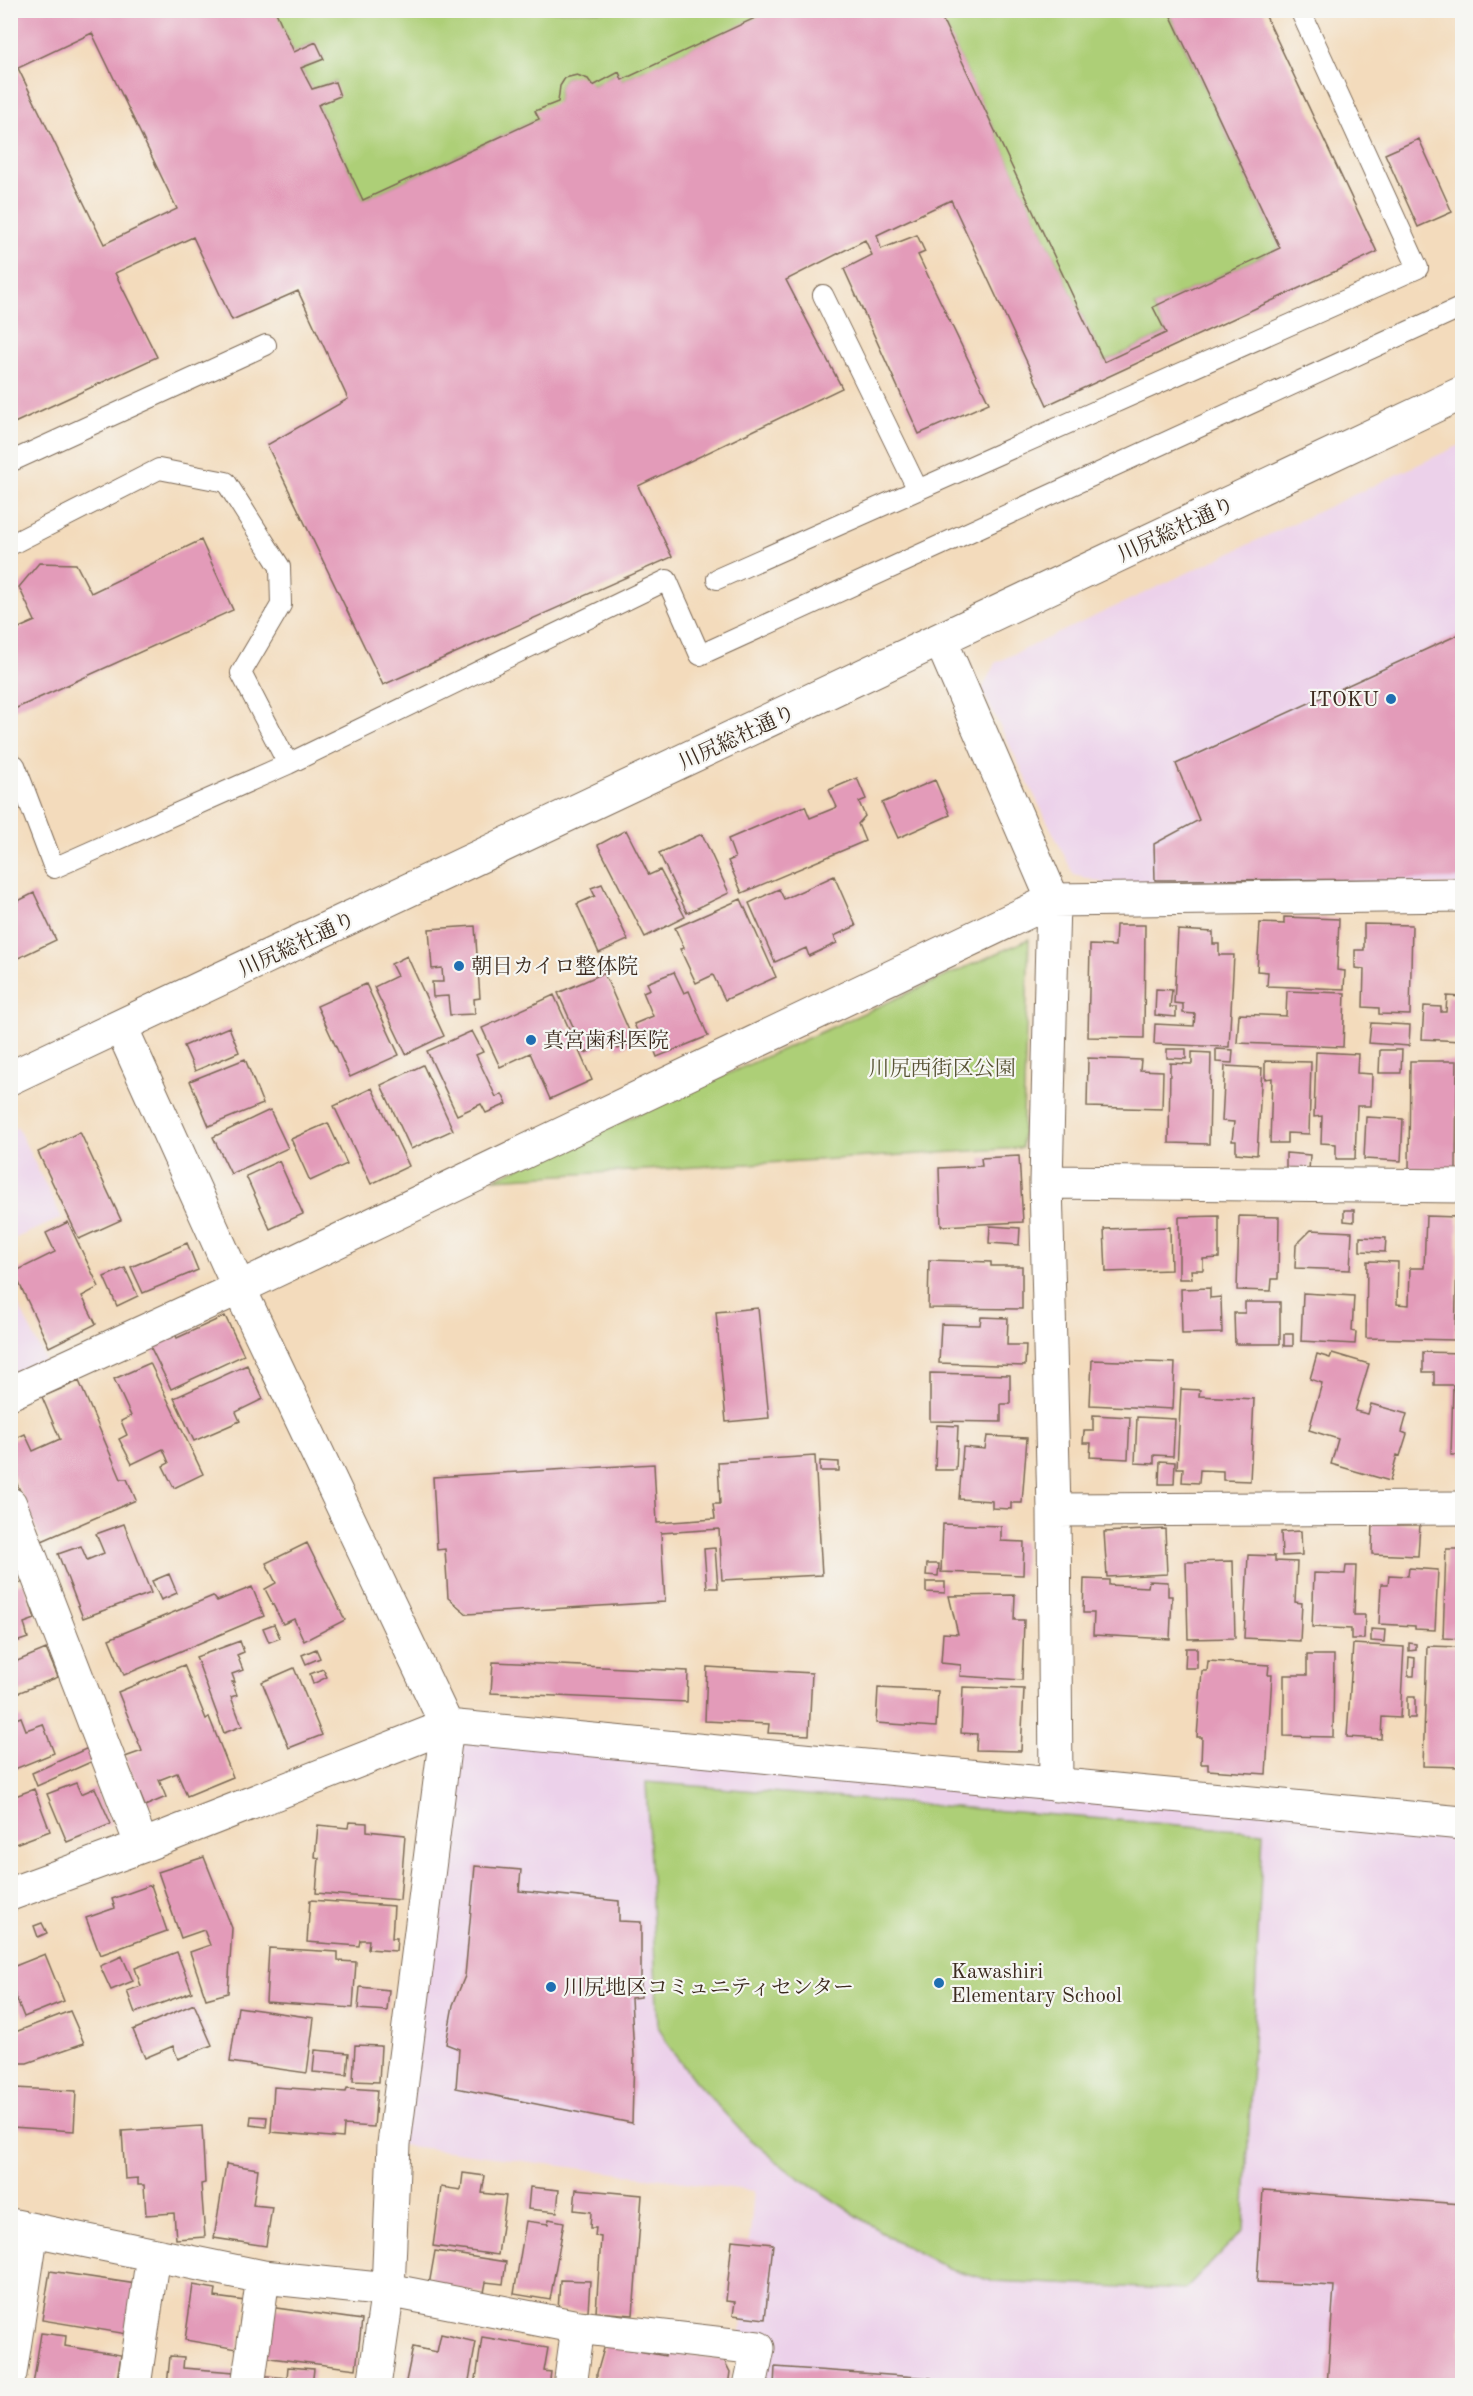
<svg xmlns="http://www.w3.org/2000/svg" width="1473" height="2396" viewBox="0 0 1473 2396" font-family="'Old Standard TT','Noto Serif JP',serif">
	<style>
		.built { fill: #ecd1ea }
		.green { fill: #adcf77; stroke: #747c4a; stroke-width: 1.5 }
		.building { fill: #e39bb9; fill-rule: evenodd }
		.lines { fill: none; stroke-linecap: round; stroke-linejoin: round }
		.service-casing { stroke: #7b6855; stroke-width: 22 }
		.minor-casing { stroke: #7b6855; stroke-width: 35 }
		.tertiary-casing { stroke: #7b6855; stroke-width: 35 }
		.service { stroke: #fff; stroke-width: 20 }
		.minor { stroke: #fff; stroke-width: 33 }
		.tertiary { stroke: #fff; stroke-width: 33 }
		.poi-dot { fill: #1f6fb2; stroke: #f6f6f2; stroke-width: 2 }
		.labels { text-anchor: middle; stroke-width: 4.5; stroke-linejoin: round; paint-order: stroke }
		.street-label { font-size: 21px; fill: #3b2a1e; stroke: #f6f6f2 }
		.poi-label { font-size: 21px; fill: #3b2a1e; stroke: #f6f6f2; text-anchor: start }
		.park-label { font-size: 21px; fill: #585334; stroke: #f6f6f2 }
	</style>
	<rect width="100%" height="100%" fill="#f6f6f2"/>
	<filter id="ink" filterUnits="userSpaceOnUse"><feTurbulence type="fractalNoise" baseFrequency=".0167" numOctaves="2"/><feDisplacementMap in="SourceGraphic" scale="12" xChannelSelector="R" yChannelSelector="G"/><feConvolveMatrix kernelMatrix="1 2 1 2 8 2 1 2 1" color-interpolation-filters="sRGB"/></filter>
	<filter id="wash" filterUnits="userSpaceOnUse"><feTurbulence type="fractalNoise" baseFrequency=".008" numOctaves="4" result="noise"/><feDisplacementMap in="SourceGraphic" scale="24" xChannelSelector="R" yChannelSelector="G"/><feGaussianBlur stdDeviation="1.35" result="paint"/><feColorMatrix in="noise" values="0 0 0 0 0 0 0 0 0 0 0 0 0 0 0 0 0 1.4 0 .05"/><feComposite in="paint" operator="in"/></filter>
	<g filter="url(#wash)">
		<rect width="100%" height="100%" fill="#f3dbbc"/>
		<!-- built -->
		<path class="built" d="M1462,444V885L1104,883L1074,875L982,690L995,663Z
			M17,1127L62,1218L11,1240V1130Z
			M10,1287L45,1360L10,1376Z
			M447,1726L1462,1823V2385H736L754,2191L394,2144Z"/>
		<!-- green -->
		<path class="green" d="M275,11H772L622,80L618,72L593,86C585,75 577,75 565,78L560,86L558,102L539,119L363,200L318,105L335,82L312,89L301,68L324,59L315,42L294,52Z
			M938,11H1168L1280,248L1153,307L1166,333L1104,362Z
			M1029,939L1022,1148L493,1179Z
			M646,1782L1263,1832L1244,2229L1185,2290L992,2281L948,2268L895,2241L786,2169L742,2132L695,2081L671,2050L658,2026Z"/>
		<g id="blocks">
			<!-- building -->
			<path class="building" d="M10,10H275L294,52L316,42L324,59L301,68L312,89L335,82L340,96L318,105L363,200L539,119L535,111L558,102L560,86L565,78L577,75L588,79L593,86L619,72L622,80L772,10H938L1104,362L1166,333L1153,307L1280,248L1168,10H1263L1377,252L1047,405L951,200L877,235L881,249L917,235L925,252L918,255L989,403L919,434L844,269L872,255L865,240L786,280L842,388L638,486L672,557L383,685L267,445L348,399L298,291L232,320L193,237L115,273L157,357L10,425ZM92,33L177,209L104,244L18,68Z
				M1419,139L1452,212L1418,227L1385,154Z
				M201,540L233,610L10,711V632L35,621L19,587L39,563L76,564L91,593Z
				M1462,633V879L1155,880L1154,844L1199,820L1176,764Z
				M857,778L866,799L859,802L865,816L858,824L865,841L742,893L728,861L735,858L728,839L805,806L810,818L837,807L829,790Z
				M935,780L950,815L898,838L882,803Z
				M626,830L649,875L660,870L685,917L645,937L598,845Z
				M702,834L729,893L687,913L659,853Z
				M834,876L856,926L834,936L837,943L809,956L806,948L775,962L749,903L779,889L784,899Z
				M602,884L628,940L599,953L577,904L595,896L591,888Z
				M34,893L56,940L10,962V905Z
				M741,899L776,977L725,1000L713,975L696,983L680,949L684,948L675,928Z
				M1284,917L1339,919L1337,970L1345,971L1344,989L1267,986L1268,972L1257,971L1260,923L1284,924Z
				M1364,924L1412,925L1410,1015L1379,1014V1008L1363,1007L1364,969L1355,968V950H1364Z
				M1116,925H1145L1144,1038L1088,1037L1090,945L1115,946Z
				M475,926L480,998L474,999L475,1014L450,1015L448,996L433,997L432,982H443L442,968L432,969L429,929Z
				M1178,930L1213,932V944H1219V955H1234L1229,1047L1154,1044L1155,1024L1194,1026L1195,1014L1183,1013V1004L1174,1003Z
				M407,956L444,1036L406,1054L374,987L397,976L391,964Z
				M674,972L684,993L689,991L708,1036L657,1057L649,1036L641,1039L634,1024L653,1016L643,992L650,989L647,983Z
				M604,973L634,1042L618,1049L614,1041L585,1053L558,993Z
				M366,984L399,1055L350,1077L317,1006Z
				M1156,989L1172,990L1170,1007H1176V1017L1155,1015Z
				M1287,991L1345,993L1343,1047L1237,1043L1239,1014L1286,1016Z
				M554,995L592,1080L550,1099L530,1053L500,1067L482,1028Z
				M1447,996L1462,997V1041L1422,1039L1424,1006L1441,1007V1012H1446Z
				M1371,1023L1410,1025L1409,1046L1369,1043Z
				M229,1027L239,1052L195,1071L184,1046Z
				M472,1031L483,1052L476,1055L496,1097L502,1094L507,1104L486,1113L481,1104L457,1115L427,1051Z
				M1167,1049H1186V1059L1167,1058Z
				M1216,1049L1233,1050L1232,1063L1216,1062Z
				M1380,1050H1402L1401,1073H1379Z
				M1192,1052L1211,1053L1209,1144L1169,1143L1170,1063L1192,1064Z
				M1316,1052L1358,1054L1357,1073L1372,1074L1371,1106H1357L1355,1159H1336V1144L1321,1143L1322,1116L1314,1117Z
				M1088,1058L1141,1060L1140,1070L1163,1071L1162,1109L1087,1107Z
				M245,1059L263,1104L209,1126L190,1081Z
				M1265,1061L1311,1062L1309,1134L1287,1133V1143H1270L1272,1078L1265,1079Z
				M1410,1061H1457L1456,1170L1409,1169Z
				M423,1065L453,1130L411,1149L381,1085Z
				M1225,1066L1262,1068L1257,1155L1236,1153V1141H1232L1234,1122L1222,1121Z
				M372,1088L409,1166L371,1184L334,1106Z
				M270,1110L288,1148L231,1174L213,1137Z
				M1366,1117L1403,1119L1401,1161L1364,1159Z
				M328,1123L347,1164L310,1181L291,1139Z
				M80,1132L121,1220L79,1239L38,1152Z
				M1286,1153L1310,1155L1309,1171L1286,1169Z
				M1019,1156L1023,1222L941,1226L939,1168L982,1166L981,1158Z
				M279,1161L303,1214L270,1229L246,1176Z
				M1344,1210H1354V1222L1344,1221Z
				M1219,1216V1258L1203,1259V1270H1191L1192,1279H1179V1217Z
				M1239,1216L1279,1217L1278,1279H1272L1271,1291L1237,1290Z
				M1426,1216L1458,1217L1455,1340L1366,1338L1367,1261L1398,1262L1397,1304L1409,1305L1410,1268H1424Z
				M68,1222L99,1287L82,1296L96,1324L49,1347L14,1272L55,1252L46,1233Z
				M990,1226L1020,1228L1019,1245L989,1243Z
				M1170,1227L1171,1270L1106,1272L1104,1229Z
				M1311,1230L1352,1232L1350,1270L1295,1268L1296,1245Z
				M1360,1237L1386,1238L1385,1252L1360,1251Z
				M187,1243L198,1270L143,1293L131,1267Z
				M929,1260L991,1262V1266H1022V1309L928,1308Z
				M125,1268L138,1296L117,1306L104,1277Z
				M1210,1288V1298L1221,1297L1222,1333L1182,1334L1181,1289Z
				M1303,1293L1354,1296L1352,1331L1356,1332L1355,1344L1301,1341Z
				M1245,1302H1280V1344H1235L1234,1313H1245Z
				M758,1308L769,1418L726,1422L716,1312Z
				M225,1316L244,1355L171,1389L150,1346L175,1334L177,1338Z
				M981,1317L1008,1318L1007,1345H1026L1025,1366L939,1363L941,1324L980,1325Z
				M1284,1334H1293V1346H1284Z
				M1423,1352L1462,1353V1455H1451L1453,1385H1434V1372H1423Z
				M1332,1353L1369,1364L1355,1411L1368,1414L1371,1404L1407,1414L1402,1432L1407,1434L1400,1456L1397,1455L1390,1481L1331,1464L1338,1439L1309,1430L1322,1383L1310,1379L1317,1354L1330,1358Z
				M1092,1360L1175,1363L1173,1409L1090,1405Z
				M150,1363L203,1474L174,1488L163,1466L169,1463L163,1449L132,1464L119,1439L127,1435L121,1421L131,1416L114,1379Z
				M247,1365L263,1399L236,1412L240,1421L194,1441L174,1398Z
				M930,1373L1010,1375V1404H1001V1422L930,1421Z
				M79,1381L121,1479H127L136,1500L42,1541L10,1468V1441L25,1434L33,1451L60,1439L42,1397Z
				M1181,1389L1200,1390L1199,1396L1254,1399L1250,1481L1223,1480V1471L1200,1470L1199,1483L1182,1482L1183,1468H1177Z
				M1093,1415L1130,1417L1128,1459L1090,1457L1091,1443H1083L1084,1431H1093Z
				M1137,1417L1175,1419L1173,1456L1154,1455V1464L1135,1463Z
				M937,1425L958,1426L956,1470H935Z
				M987,1436L1027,1438L1022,1503H1011V1509L992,1508V1501L959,1499L963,1447L985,1449Z
				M815,1456L822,1575L722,1580L719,1529L661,1533L665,1602L467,1614L448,1598L445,1549L437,1550L433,1477L654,1464L657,1523L715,1519L713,1504H720L718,1462Z
				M820,1461L839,1462V1471H820Z
				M1160,1461L1175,1462L1174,1484H1159Z
				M1373,1522L1420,1524L1418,1556L1372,1554Z
				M124,1524L151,1593L83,1618L58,1554L81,1546L87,1560L104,1553L96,1534Z
				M943,1524L1001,1526V1541L1024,1542L1023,1575L941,1572Z
				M1165,1529L1167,1574L1107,1577L1104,1532Z
				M1301,1531L1302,1555L1282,1556L1281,1532Z
				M307,1543L345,1620L304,1641L294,1619L283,1624L265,1589L276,1583L266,1563Z
				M715,1548L718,1588H707L704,1549Z
				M1446,1549H1462V1639L1443,1638Z
				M1248,1555L1275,1556V1561L1297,1562L1295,1602L1302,1603L1300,1641L1244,1638Z
				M1233,1561L1235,1638L1188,1639L1186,1562Z
				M927,1564H939L938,1576L926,1575Z
				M1346,1566H1356L1354,1615H1365L1364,1639H1351V1629L1312,1627L1314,1573L1345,1574Z
				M1409,1568L1438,1570L1435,1630L1415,1629V1626L1379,1624L1381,1584H1388L1389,1575L1408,1576Z
				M169,1574L177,1593L161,1600L152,1581Z
				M1084,1579L1109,1580V1585L1148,1587L1149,1581L1168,1582V1596H1172L1170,1639L1093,1635L1094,1613H1083Z
				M24,1582L35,1619L24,1623L28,1638L10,1644V1586Z
				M926,1582H945V1593L926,1592Z
				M252,1587L264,1616L124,1675L109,1639L213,1596L217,1601Z
				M1015,1595L1014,1620H1024L1022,1680L960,1676L961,1665L941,1663L943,1633L958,1634L949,1596Z
				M274,1624L280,1638L269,1642L263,1628Z
				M1371,1629L1385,1630L1384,1642L1371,1641Z
				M240,1641L244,1652L237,1655L243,1670L232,1674L235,1682H232L237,1695L231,1697L242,1726L224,1733L196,1657Z
				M1409,1643L1416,1644V1650L1409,1651Z
				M1353,1644L1404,1647L1400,1718L1382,1717L1381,1739L1347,1737Z
				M1427,1646L1462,1647V1767L1423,1766Z
				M1186,1648H1197V1668H1185Z
				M46,1649L58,1677L10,1696V1664Z
				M316,1649L320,1658L306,1664L302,1655Z
				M1307,1655H1334L1333,1737L1284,1736V1675H1307Z
				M1409,1657L1415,1658L1414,1676H1408Z
				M1208,1661L1269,1665L1268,1675H1272L1266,1774L1208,1770V1764H1201L1202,1737H1197L1202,1671H1207Z
				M493,1662L688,1671L687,1702L491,1693Z
				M184,1665L206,1719L209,1717L233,1777L187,1796L177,1773L159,1780L166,1797L145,1806L125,1757L142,1751L118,1692Z
				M707,1667L812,1673L809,1735L768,1733L769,1724L705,1721Z
				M294,1668L322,1735L289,1748L262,1682Z
				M323,1669L327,1677L313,1684L310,1674Z
				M963,1687L1024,1689L1021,1751L976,1750L977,1734L961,1733Z
				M878,1688L938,1691L936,1727L876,1723Z
				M1407,1697H1415V1718H1407Z
				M21,1717L26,1730L43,1724L54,1753L10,1771V1721Z
				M88,1748L93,1761L37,1786L32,1773Z
				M76,1783L81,1794L95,1788L111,1824L67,1842L47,1794Z
				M34,1789L50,1831L10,1846V1798Z
				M349,1822L367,1823V1831L405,1835L400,1900L316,1893L319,1858L315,1857L318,1825L348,1828Z
				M204,1857L232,1928L228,1993L206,1999L190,1952L210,1945L204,1930L181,1938L158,1872Z
				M475,1866L521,1870L519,1891L619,1901V1921L641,1922V1997L631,1998L634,2056L632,2123L456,2088L459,2049L446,2044L453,2005L465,1976Z
				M151,1885L167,1931L100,1955L86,1918L115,1908L112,1899Z
				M310,1900L394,1906L392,1938H397L396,1951L368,1949L369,1940H360L359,1946L307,1942Z
				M42,1923L47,1933L38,1937L34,1926Z
				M269,1948L338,1952V1961L356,1962L353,2008L266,2002Z
				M177,1952L192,1992L135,2013L127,1991L141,1986L135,1968Z
				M45,1954L64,2001L24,2017L10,1982V1968Z
				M122,1956L133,1981L111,1990L100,1966Z
				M360,1987L389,1990L387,2011L358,2009Z
				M194,2004L212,2045L178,2059L173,2046L145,2058L133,2030Z
				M238,2007L314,2018L307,2073L230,2062Z
				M70,2011L84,2043L27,2063H13L10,2058V2034Z
				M355,2045L381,2046L379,2082L353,2081Z
				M315,2050L349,2053L347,2075L313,2072Z
				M274,2087L346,2092L347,2088L377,2090L374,2127L344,2125L343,2138L271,2132Z
				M14,2088L76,2091L74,2131L12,2127Z
				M251,2116L267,2117L266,2127L250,2125Z
				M202,2126L205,2183L201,2184L205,2237L176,2239L174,2213L146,2215L144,2185H138V2178L125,2179L122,2131Z
				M226,2164L258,2169L253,2205L272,2207L266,2246L214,2238Z
				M463,2173L485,2176L482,2193L506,2196L498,2255L433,2246L441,2187L461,2190Z
				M530,2187L559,2190L557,2212L528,2209Z
				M576,2189L642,2195L633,2315L596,2312L601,2237L595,2236L596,2228H590L591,2212L574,2210Z
				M1263,2190L1462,2204V2386H1327L1334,2286L1257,2282Z
				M549,2219L564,2222L550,2300L514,2294L526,2221L548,2224Z
				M732,2240L773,2244L765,2319L733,2315L735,2302L726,2301Z
				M435,2251L506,2262L503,2284L486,2282L484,2293L429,2285Z
				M50,2271L136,2284L127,2334L42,2320Z
				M560,2280L590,2281L588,2311L558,2310Z
				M193,2285L216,2289L215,2297L245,2301L237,2349L185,2340Z
				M269,2307L362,2320L356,2369L263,2357Z
				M41,2333L66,2336L65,2346L121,2355L116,2386L33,2385Z
				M441,2334L476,2342L468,2386H405L413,2347L437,2352Z
				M482,2337L548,2348L544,2371L551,2372L549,2386H475Z
				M605,2345L665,2356L666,2351L724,2360L730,2372L728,2386H597V2373Z
				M170,2356L184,2357L183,2368L234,2372L233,2386H167Z
				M288,2367L314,2369L312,2386H258L259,2375L287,2378Z
				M775,2367L931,2378L930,2386H774Z"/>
		</g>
	</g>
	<g filter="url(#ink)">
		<use href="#blocks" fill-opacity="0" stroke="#7b6855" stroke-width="1.5"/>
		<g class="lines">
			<defs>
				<path id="service" d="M823,295L918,490
					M10,462L266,345
					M10,545L159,469L226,482L280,567L281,605L241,673L288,764L54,868L15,765L10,767
					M717,579L1418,268L1300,10
					M288,764L667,580L700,655L1462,307"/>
				<path id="minor" d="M941,641L1053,900L1046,1182L1054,1510L1056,1785
					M121,1027L239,1288L447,1726L394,2144L388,2290L374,2386
					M1046,1182L1462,1186
					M10,1393L239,1288L1053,900L1462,895
					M10,1504L142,1846
					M1054,1510L1462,1508
					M10,1894L142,1846L447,1726L1462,1823
					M10,2225L263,2277L388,2290L578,2327L758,2348L750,2386
					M10,2374L32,2230
					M134,2386L153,2255
					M248,2386L263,2277
					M570,2386L578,2327"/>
				<path id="tertiary" d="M10,1078L1462,393"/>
			</defs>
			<!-- service casing -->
			<use href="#service" class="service-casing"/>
			<!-- minor casing -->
			<use href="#minor" class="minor-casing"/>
			<!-- tertiary casing -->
			<use href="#tertiary" class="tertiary-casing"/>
			<!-- service -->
			<use href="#service" class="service"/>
			<!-- minor -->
			<use href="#minor" class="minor"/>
			<!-- tertiary -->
			<use href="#tertiary" class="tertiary"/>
		</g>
	</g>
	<!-- markers -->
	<g class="poi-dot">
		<circle cx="1391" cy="699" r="6"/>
		<circle cx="459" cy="966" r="6"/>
		<circle cx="531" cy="1040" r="6"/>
		<circle cx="939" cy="1983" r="6"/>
		<circle cx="551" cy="1987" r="6"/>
	</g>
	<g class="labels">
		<!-- street labels -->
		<g class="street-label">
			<text transform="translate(1176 529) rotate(-25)" y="7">川尻総社通り</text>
			<text transform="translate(737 737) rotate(-25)" y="7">川尻総社通り</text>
			<text transform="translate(297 944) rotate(-25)" y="7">川尻総社通り</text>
		</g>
		<!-- poi labels -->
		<g class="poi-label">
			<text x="1379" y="706" text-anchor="end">ITOKU</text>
			<text x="471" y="973">朝日カイロ整体院</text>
			<text x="543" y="1047">真宮歯科医院</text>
			<text x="951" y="1978">Kawashiri<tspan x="951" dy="24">Elementary School</tspan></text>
			<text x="563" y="1994">川尻地区コミュニティセンター</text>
		</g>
		<!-- park labels -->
		<g class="park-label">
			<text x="942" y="1075">川尻西街区公園</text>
		</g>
	</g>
	<!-- margin -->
	<rect width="1473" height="2396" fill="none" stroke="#f6f6f2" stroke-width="36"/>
</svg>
